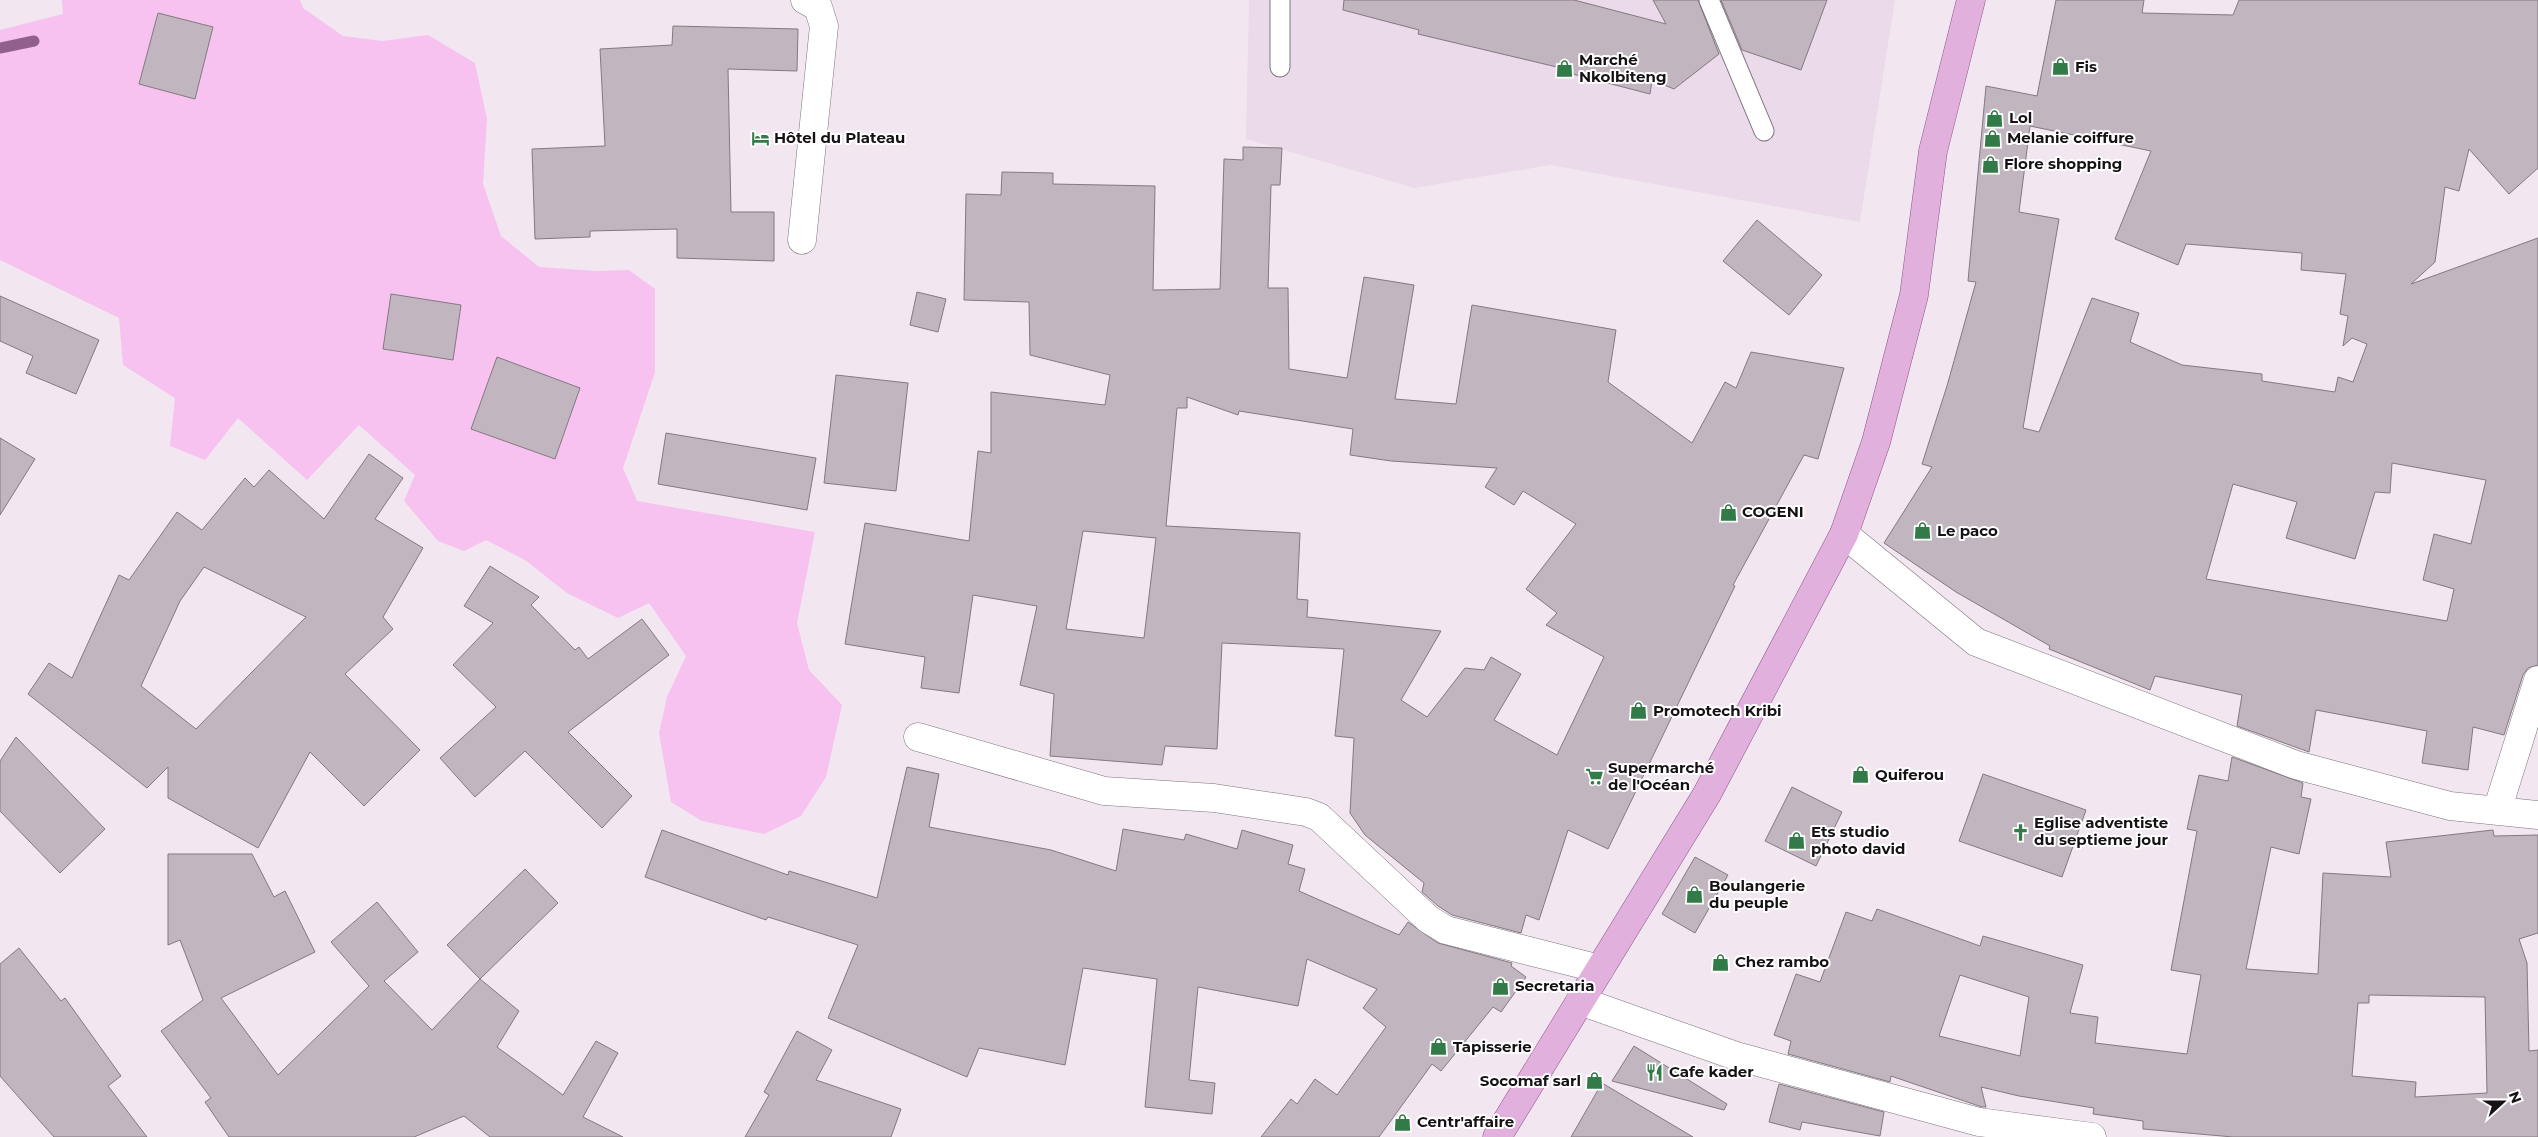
<svg xmlns="http://www.w3.org/2000/svg" width="2538" height="1137" viewBox="0 0 2538 1137" font-family="Montserrat,sans-serif">
	<style>
		.built { fill: #ebdae9 }
		.green { fill: #f7c1f0 }
		.lines { fill: none; stroke-linecap: round; stroke-linejoin: round }
		.stream { stroke: #92608c; stroke-width: 11 }
		.building { fill: #c1b6bf; stroke: #837981; fill-rule: evenodd }
		.service-casing { stroke: #7d747c; stroke-width: 21 }
		.minor-casing { stroke: #7d747c; stroke-width: 29 }
		.primary-casing { stroke: #8d5688; stroke-width: 29 }
		.service { stroke: #fff; stroke-width: 19 }
		.minor { stroke: #fff; stroke-width: 28 }
		.primary { stroke: #e2b0dd; stroke-width: 28 }
		.labels { text-anchor: middle; stroke-width: 4; stroke-linejoin: round; paint-order: stroke }
		.poi-label { font-size: 15px; font-weight: bold; fill: #151114; stroke: #fff; text-anchor: start }
	</style>
	<rect width="100%" height="100%" fill="#f2e7f0"/>
	<!-- built -->
	<path class="built" d="M1249,0H1895L1860,222L1551,165L1414,188L1246,139Z"/>
	<!-- green -->
	<path class="green" d="M62,0H300L303,8L343,36L383,41L428,35L475,63L487,119L483,184L501,236L539,267L597,271L629,270L655,289V372L623,468L637,501L815,532L797,623L809,670L842,705L826,777L801,816L764,834L702,821L671,802L659,733L667,697L686,656L649,603L618,618L567,593L525,560L486,540L464,551L438,541L404,501L415,475L359,425L307,480L238,418L205,460L170,446L175,398L123,365L119,318L0,260V30L63,14Z"/>
	<g class="lines">
		<!-- stream -->
		<path class="stream" d="M0,48L34,41"/>
	</g>
	<!-- building -->
	<path class="building" d="M1344,0H1574L1666,24L1653,0H1698L1719,54L1674,89L1652,80L1650,94L1561,71V68L1418,34L1419,30L1343,10Z
		M1721,0H1827L1801,70L1742,50Z
		M2056,0H2144L2142,13L2233,15L2239,0H2538V168L2509,194L2469,149L2459,191L2445,187L2435,262L2411,284L2538,238V665L2528,668L2523,675L2504,735L2473,727L2468,770L2422,763L2427,731L2316,710L2309,752L2237,726L2242,695L2155,676L2150,690L2049,649L2050,646L1956,592L1884,543L1932,467L1922,464L1947,386L1976,282L1968,281L1986,86L2037,96ZM2030,126L2151,151L2115,239L2178,265L2186,244L2302,253L2301,270L2346,274L2340,314L2348,316L2343,346L2352,338L2367,344L2353,382L2338,377L2335,392L2262,381V374L2182,365L2130,342L2139,313L2092,298L2039,432L2023,428L2059,219L2019,212ZM2392,463L2486,480L2471,544L2434,534L2423,580L2454,589L2447,621L2206,579L2233,484L2297,502L2286,538L2355,559L2375,492L2390,493Z
		M158,13L213,27L195,99L139,84Z
		M673,26L798,29L797,71L728,69L731,212H774V261L677,258V229L590,231V237L535,239L532,149L605,146L600,49L672,45Z
		M1243,147L1282,148L1280,185H1271L1268,288H1288L1289,369L1347,378L1364,277L1414,285L1395,399L1456,404L1472,305L1616,330L1608,382L1692,443L1725,382L1736,388L1751,352L1844,368L1818,459L1804,455L1733,585L1735,586L1608,849L1568,830L1539,920L1526,915L1521,933L1452,915L1438,906L1422,892L1424,883L1365,835L1350,813L1354,738L1335,736L1344,649L1222,643L1217,749L1165,746L1162,765L1050,756L1054,694L1020,685L1037,606L973,595L959,693L921,688L925,657L845,644L865,523L969,541L978,451L991,453V392L1105,405L1110,375L1030,355L1029,302L964,300L966,194L1001,195L1002,172L1053,173V184L1155,186L1153,290L1220,289L1224,159L1243,160ZM1187,397L1238,415L1239,411L1353,429L1350,455L1391,461L1497,468L1485,487L1514,505L1523,491L1576,524L1526,589L1557,613L1546,625L1604,657L1557,755L1494,720L1521,674L1491,657L1484,670L1465,668L1427,717L1401,700L1441,631L1307,617L1308,600L1297,599L1300,533L1166,526L1177,408H1187ZM1083,531L1156,538L1144,638L1066,629Z
		M1757,220L1822,275L1789,315L1723,261Z
		M917,292L946,299L938,332L910,325Z
		M391,294L461,305L453,360L383,349Z
		M0,296L99,340L76,394L26,373L33,356L0,341Z
		M497,357L580,388L555,459L471,429Z
		M836,375L908,383L896,491L824,483Z
		M666,433L816,458L807,510L658,484Z
		M0,438L35,459L0,515Z
		M369,454L403,478L375,519L423,548L383,617L393,629L345,674L420,750L364,806L310,752L258,848L168,798V767L147,788L28,694L49,663L72,678L119,575L129,580L177,512L202,530L245,478L254,487L269,470L324,519ZM204,567L306,617L196,729L141,686L180,601Z
		M490,566L539,597L531,605L575,650L579,647L588,659L642,619L669,655L568,732L632,796L602,828L525,751L475,797L440,758L496,707L453,665L493,623L464,606Z
		M16,737L105,829L60,873L0,811V761Z
		M2232,757L2303,783L2301,797L2311,799L2299,854L2271,847L2246,969L2318,974L2323,873L2391,877L2386,842L2493,830L2494,836L2538,835V933L2519,939L2527,963L2529,1051L2538,1050V1137H2233L2143,1129V1121L2093,1114L2094,1108L2019,1096L1981,1087L1986,1107H1982L1891,1076L1890,1082L1788,1054L1791,1041L1774,1035L1796,974L1820,982L1846,912L1872,921L1877,909L1980,946L1983,936L2083,965L2070,1013L2098,1017L2095,1043L2187,1054L2201,975L2171,970L2197,831L2187,829L2199,775L2228,781ZM1960,975L2029,997L2020,1056L1939,1036ZM2369,995L2485,997L2487,1093L2415,1097L2416,1082L2352,1076L2358,1003H2369Z
		M907,767L939,774L929,827L1051,850L1116,871L1123,829L1184,840L1186,834L1237,849L1242,830L1293,845L1288,864L1305,869L1299,891L1399,935L1408,922L1438,943L1512,963L1511,966L1526,977L1501,1012L1493,1007L1441,1071L1432,1064L1379,1137H1261L1291,1099L1297,1104L1315,1079L1337,1095L1386,1027L1363,1008L1377,989L1307,959L1298,1006L1198,987L1189,1080L1215,1083L1212,1114L1145,1107L1157,979L1083,968L1065,1065L979,1048L967,1077L828,1018L858,945L768,917L766,920L645,877L662,830L788,875L789,871L877,898Z
		M1983,774L2086,810L2062,877L1959,841Z
		M1792,787L1842,812L1816,866L1765,841Z
		M168,854H252L274,897L285,891L315,952L221,998L278,1075L369,986L331,942L377,902L418,952L384,981L432,1030L480,979L519,1011L497,1047L563,1095L596,1041L618,1053L583,1117L623,1137H490L464,1116L414,1137H229L205,1102L211,1098L161,1031L203,1000L180,940L168,945Z
		M1695,857L1728,875L1695,933L1662,914Z
		M525,869L558,903L480,979L447,945Z
		M19,948L61,1001L65,998L121,1076L108,1086L147,1137H54L0,1076V964Z
		M797,1031L832,1050L816,1080L901,1109L891,1137H745L769,1095L764,1092Z
		M1634,1046L1727,1104L1724,1110L1612,1081Z
		M1602,1083L1693,1137H1571Z
		M1779,1084L1884,1112L1880,1136L1802,1122L1800,1130L1769,1122Z"/>
	<g class="lines">
		<defs>
			<path id="service" d="M1709,0L1764,131
				M1280,67V0"/>
			<path id="minor" d="M802,240L824,26L818,7L805,0
				M1844,534L1976,642L2296,765L2450,806L2538,815
				M918,737L1104,791L1214,798L1306,812L1319,817L1428,919L1446,930L1600,969
				M2497,811L2538,680
				M1580,1001L1736,1056L1979,1122L2092,1137"/>
			<path id="primary" d="M1497,1137L1707,794L1844,534L1876,442L1914,295L1933,151L1971,0"/>
		</defs>
		<!-- service casing -->
		<use href="#service" class="service-casing"/>
		<!-- minor casing -->
		<use href="#minor" class="minor-casing"/>
		<!-- primary casing -->
		<use href="#primary" class="primary-casing"/>
		<!-- service -->
		<use href="#service" class="service"/>
		<!-- minor -->
		<use href="#minor" class="minor"/>
		<!-- primary -->
		<use href="#primary" class="primary"/>
	</g>
	<!-- icons -->
	<defs>
		<symbol id="shop-bare" viewBox="-9 -9 18 18"><path d="M-5-2.5h2.3a2.7 3.5 0 0 1 5.4 0H5L5.5 6h-11ZM-1.5-2.5h3a1.5 2.3 0 0 0-3 0Z" fill="#327a47" stroke="#fff" stroke-width="2.5" paint-order="stroke"/></symbol>
		<symbol id="hotel-bare" viewBox="-9 -9 18 18"><path d="M-6-4.5h1.5V1H6V5H4.5V3h-9V5H-6ZM-4 0a1.8 1.8 0 1 1 3.6 0ZM.5 0V-2.5h3Q6-2.5 6 0Z" fill="#327a47" stroke="#fff" stroke-width="2.5" paint-order="stroke"/></symbol>
		<symbol id="supermarket-bare" viewBox="-9 -9 18 18"><path d="M-6-5.5h2.5l.6 2H6L4.5 2H-2.5L-4.4-4H-6ZM-1.5 3.2a1.3 1.3 0 1 0 .1 0ZM3 3.2a1.3 1.3 0 1 0 .1 0Z" fill="#327a47" stroke="#fff" stroke-width="2.5" paint-order="stroke"/></symbol>
		<symbol id="church-bare" viewBox="-9 -9 18 18"><path d="M-1.2-6h2.4v3.5h3.3v2.4h-3.3V6h-2.4V-.1h-3.3v-2.4h3.3Z" fill="#327a47" stroke="#fff" stroke-width="2.5" paint-order="stroke"/></symbol>
		<symbol id="restaurant-bare" viewBox="-9 -9 18 18"><path d="M-5-6h1v4h1v-4h1v4h1v-4h1v5L-1.5 .5V6h-2V.5L-5-1ZM5-6V6H3V1.5H1.5Q1.5-4 5-6Z" fill="#327a47" stroke="#fff" stroke-width="2.5" paint-order="stroke"/></symbol>
	</defs>
	<g fill-rule="evenodd">
		<use href="#shop-bare" x="2048" y="54" width="25" height="25"/>
		<use href="#shop-bare" x="1552" y="56" width="25" height="25"/>
		<use href="#shop-bare" x="1982" y="106" width="25" height="25"/>
		<use href="#hotel-bare" x="748" y="126" width="25" height="25"/>
		<use href="#shop-bare" x="1980" y="126" width="25" height="25"/>
		<use href="#shop-bare" x="1978" y="152" width="25" height="25"/>
		<use href="#shop-bare" x="1716" y="500" width="25" height="25"/>
		<use href="#shop-bare" x="1910" y="518" width="25" height="25"/>
		<use href="#shop-bare" x="1626" y="698" width="25" height="25"/>
		<use href="#shop-bare" x="1848" y="762" width="25" height="25"/>
		<use href="#supermarket-bare" x="1582" y="764" width="25" height="25"/>
		<use href="#church-bare" x="2008" y="820" width="25" height="25"/>
		<use href="#shop-bare" x="1784" y="828" width="25" height="25"/>
		<use href="#shop-bare" x="1682" y="882" width="25" height="25"/>
		<use href="#shop-bare" x="1708" y="950" width="25" height="25"/>
		<use href="#shop-bare" x="1488" y="974" width="25" height="25"/>
		<use href="#shop-bare" x="1426" y="1034" width="25" height="25"/>
		<use href="#restaurant-bare" x="1642" y="1060" width="25" height="25"/>
		<use href="#shop-bare" x="1582" y="1068" width="25" height="25"/>
		<use href="#shop-bare" x="1390" y="1110" width="25" height="25"/>
	</g>
	<g class="labels">
		<!-- poi labels -->
		<g class="poi-label">
			<text x="1579" y="65">Marché<tspan x="1579" dy="17">Nkolbiteng</tspan></text>
			<text x="2075" y="72">Fis</text>
			<text x="2009" y="123">Lol</text>
			<text x="774" y="143">Hôtel du Plateau</text>
			<text x="2007" y="143">Melanie coiffure</text>
			<text x="2004" y="169">Flore shopping</text>
			<text x="1742" y="517">COGENI</text>
			<text x="1937" y="536">Le paco</text>
			<text x="1653" y="716">Promotech Kribi</text>
			<text x="1608" y="773">Supermarché<tspan x="1608" dy="17">de l'Océan</tspan></text>
			<text x="1875" y="780">Quiferou</text>
			<text x="2034" y="828">Eglise adventiste<tspan x="2034" dy="17">du septieme jour</tspan></text>
			<text x="1811" y="837">Ets studio<tspan x="1811" dy="17">photo david</tspan></text>
			<text x="1709" y="891">Boulangerie<tspan x="1709" dy="17">du peuple</tspan></text>
			<text x="1735" y="967">Chez rambo</text>
			<text x="1515" y="991">Secretaria</text>
			<text x="1453" y="1052">Tapisserie</text>
			<text x="1669" y="1077">Cafe kader</text>
			<text x="1581" y="1086" text-anchor="end">Socomaf sarl</text>
			<text x="1417" y="1127">Centr'affaire</text>
		</g>
	</g>
	<!-- north arrow -->
	<g transform="translate(2503 1102) rotate(69)" stroke="#ffffff" stroke-width="4" paint-order="stroke">
	<path d="M0-4L9 19L0 12L-9 19Z" fill="#151114"/>
	<text y="-8" font-size="14" font-weight="bold" text-anchor="middle" fill="#151114">N</text>
	</g>
</svg>
